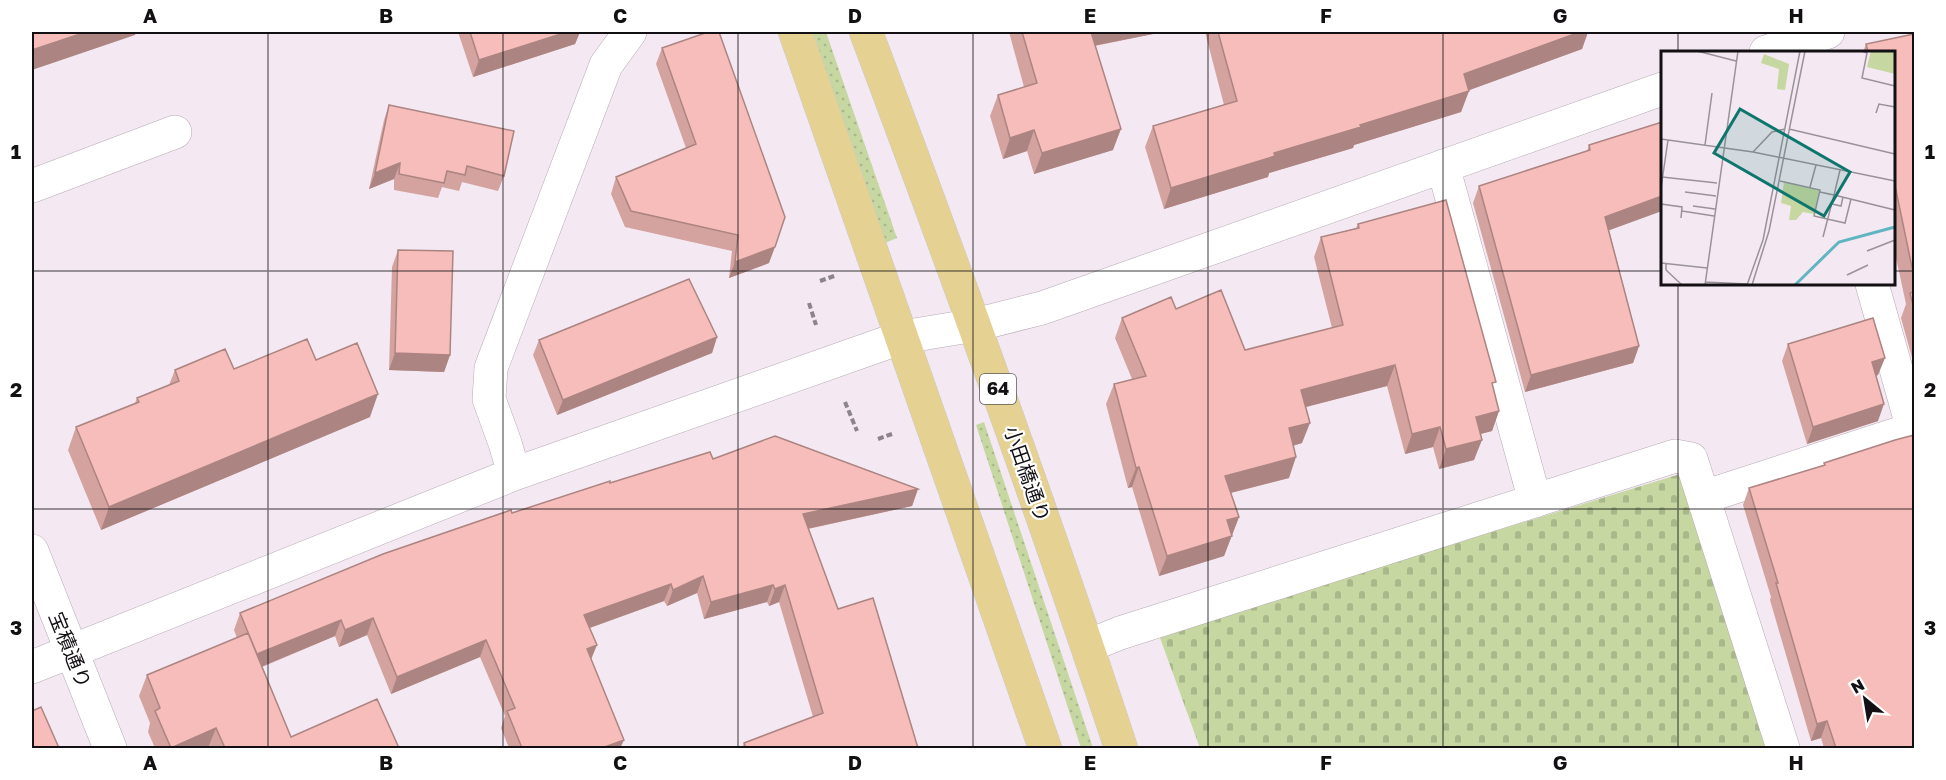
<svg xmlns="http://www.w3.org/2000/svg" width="1946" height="780" viewBox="0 0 1946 780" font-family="'Golos Text','Noto Sans JP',sans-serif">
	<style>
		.grass { fill: url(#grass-dots) }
		.cemetery { fill: url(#cemetery-stones) }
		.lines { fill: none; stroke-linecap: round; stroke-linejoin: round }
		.minor-casing { stroke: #b6abb5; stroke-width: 34 }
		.major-casing { stroke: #cbcacb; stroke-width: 34 }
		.path { stroke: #8c848b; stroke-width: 4; stroke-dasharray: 6 3; stroke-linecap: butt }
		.minor { stroke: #fff; stroke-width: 33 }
		.major { stroke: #e5d192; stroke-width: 33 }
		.wall { fill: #d4a3a0 }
		.shaded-wall { fill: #ac8482 }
		.building { fill: #f6bdba; stroke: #ac8482; stroke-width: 1.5 }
		.grid { fill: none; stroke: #131013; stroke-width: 1.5; stroke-opacity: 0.55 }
		.labels { text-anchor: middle; stroke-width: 4.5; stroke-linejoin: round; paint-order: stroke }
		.shield { fill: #fff; stroke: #5a585a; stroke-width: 1.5 }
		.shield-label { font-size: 18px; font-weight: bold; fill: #131013 }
		.street-label { font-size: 20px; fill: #131013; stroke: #fff }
		.inset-river { fill: none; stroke: #60b5c0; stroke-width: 3 }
		.inset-road { fill: none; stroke: #9a9299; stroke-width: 1.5 }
		.view { fill: #0f766e; fill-opacity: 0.15; stroke: #0f766e; stroke-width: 3 }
		.inset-edge { fill: none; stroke: #131013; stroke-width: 3 }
		.neatline { fill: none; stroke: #131013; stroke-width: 2 }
		.grid-label { font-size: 20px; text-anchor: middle; font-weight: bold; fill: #131013 }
	</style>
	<defs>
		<pattern id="grass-dots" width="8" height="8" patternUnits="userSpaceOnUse" patternTransform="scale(1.5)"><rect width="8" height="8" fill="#c6d7a1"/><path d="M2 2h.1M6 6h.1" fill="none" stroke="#a9b88a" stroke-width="1.8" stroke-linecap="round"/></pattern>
		<pattern id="cemetery-stones" width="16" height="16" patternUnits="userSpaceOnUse" patternTransform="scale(1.5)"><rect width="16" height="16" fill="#c6d7a1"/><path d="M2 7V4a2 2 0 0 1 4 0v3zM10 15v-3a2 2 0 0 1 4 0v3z" fill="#a9b88a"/></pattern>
	</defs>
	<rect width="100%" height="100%" fill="#f4e9f3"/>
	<!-- grass -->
	<path class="grass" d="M812,32H826L897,238L885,243Z
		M984,422L1093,748H1081L976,425Z"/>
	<!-- cemetery -->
	<path class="cemetery" d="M1680,474L1766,748H1200L1159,635Z"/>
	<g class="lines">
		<defs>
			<path id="minor" d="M1766,52L1828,32
				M1443,166L1535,501
				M32,186L175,132
				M514,474L505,443L489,399L491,368L606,65L630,32
				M1704,497L1913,429L1872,284
				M32,551L110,748
				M1088,646L1120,633L1675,456L1691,459L1783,748
				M32,667L514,474L903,337L975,325L1042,308L1662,89"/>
			<path id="major" d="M795,32L1045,748
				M866,32C955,269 1042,508 1121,748"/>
		</defs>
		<!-- minor casing -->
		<use href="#minor" class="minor-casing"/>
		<!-- major casing -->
		<use href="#major" class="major-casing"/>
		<!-- path -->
		<path class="path" d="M820,281L837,275
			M809,303L816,325
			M845,402L857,431
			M878,439L892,434"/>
		<!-- minor -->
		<use href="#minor" class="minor"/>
		<!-- major -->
		<use href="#major" class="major"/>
	</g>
	<!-- wall -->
	<path class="wall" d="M458,32H580L575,44L473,77Z
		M1009,32H1163L1095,46L1113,150L1034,174L1027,151L1003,159L990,116L998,95L1024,87Z
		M1205,32H1588L1582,49L1469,90L1461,112L1354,145L1353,148L1269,173L1268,177L1164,209L1145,147L1153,126L1224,105Z
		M1914,34V365L1901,318L1906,304L1893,244V52H1863L1866,44Z
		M662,48L769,263L729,278L732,251L625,227L611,194L616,177L686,148L656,64Z
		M389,105L504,176L498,191L462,182L459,191L442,187L438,198L394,190V179L369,189L384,120Z
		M1589,145L1609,230L1639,346L1633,363L1525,392L1473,203L1479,186L1587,151Z
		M1358,224L1493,389L1499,411L1492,431L1480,434L1474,460L1439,469L1433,447L1405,454L1387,386L1306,407L1302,443L1293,446L1289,478L1231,493L1239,517L1224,556L1159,576L1132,487L1128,488L1106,404L1114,384L1132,379L1115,338L1122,318L1176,309L1245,350L1332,328L1314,257L1321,237L1356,228Z
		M398,250L450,355L444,372L389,370L392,267Z
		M717,337L712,353L557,415L533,355L539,340Z
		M1788,344L1878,375L1876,376L1878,421L1807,444L1782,361Z
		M316,360L370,417L101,530L68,450L76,427L135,403L137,398L169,385L175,370L234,369Z
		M713,459L918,489L912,506L808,529L838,609L918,748H742L744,743L813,717L779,602L769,606L767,602L704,619L697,593L667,606L664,601L590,628L591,660L624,740L620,748H509L501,728L505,716L480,657L391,694L367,635L339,647L335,636L262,667L291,737L399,748H155L148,732L150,723L139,696L147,675L237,638L234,630L240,613L512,513L610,483Z
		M1824,463L1914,748H1824L1821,738L1811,741L1770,600L1771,597L1743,505L1749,488L1823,466Z"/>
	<!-- shaded-wall -->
	<path class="shaded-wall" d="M86,32H136L135,35L32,70V50Z
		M567,32H580L575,44L473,77L479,60Z
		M1088,32H1163L1082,48Z
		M1580,32H1588L1582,49L1456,95L1464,74Z
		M1469,91L1461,112L1354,145L1353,148L1269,173L1268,177L1164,209L1171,188L1360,125Z
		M1121,129L1113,150L1034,174L1042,153Z
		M1034,130L1027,151L1003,159L1010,138Z
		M400,163L394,179L369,189L375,173Z
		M1662,196V211L1599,234L1605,217Z
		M775,247L769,263L729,278L735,262Z
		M717,337L712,353L557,415L563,400Z
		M1639,346L1633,363L1525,392L1531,375Z
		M395,353L450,355L444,372L389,370Z
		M1885,358L1878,375L1865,379L1872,362Z
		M1395,365L1387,386L1294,410L1301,390Z
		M378,394L370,417L101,530L109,507Z
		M1884,404L1878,421L1807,444L1813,427Z
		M1499,411L1492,431L1469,437L1476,417Z
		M1310,423L1302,443L1281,449L1289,428Z
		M1440,427L1433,447L1405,454L1412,434Z
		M1482,440L1474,460L1439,469L1446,449Z
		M1296,457L1289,478L1218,496L1225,476Z
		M1139,467L1132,487L1128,488L1136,468Z
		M918,489L912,506L797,531L803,514Z
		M1239,517L1224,556L1159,576L1167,556L1227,520Z
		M703,576L697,593L667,606L673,590Z
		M671,584L664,601L578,632L584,615Z
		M773,585L767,602L704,619L711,602Z
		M785,585L779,602L769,606L775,589Z
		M373,618L367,635L339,647L345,630Z
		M341,620L335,636L251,671L257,654Z
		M486,640L480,657L391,694L397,677Z
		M597,645L590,662L587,649Z
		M1827,721L1821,738L1811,741L1817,724Z
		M216,728L208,748H170H171Z
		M624,740L620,748H602Z"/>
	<!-- building -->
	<path class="building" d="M32,32H86L32,50Z
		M470,32H567L479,60Z
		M708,32H719L785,217L775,247L735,262L738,235L631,211L616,177L696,144L662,48Z
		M1022,32H1091L1121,129L1042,153L1034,130L1010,138L998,95L1037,83Z
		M1218,32H1580L1464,74L1469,91L1360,125L1361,127L1274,153L1275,156L1171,188L1153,126L1237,101Z
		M1914,34V277L1893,176V52H1868L1866,44Z
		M389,105L514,131L504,176L467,166L465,175L447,171L444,183L399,174L400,163L375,173Z
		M1662,122V196L1605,217L1639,346L1531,375L1479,186L1590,150L1589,145Z
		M1446,200L1496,382L1492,383L1499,411L1476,417L1482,440L1446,449L1440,427L1412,434L1395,365L1301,390L1310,423L1289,428L1296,457L1225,476L1239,517L1227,520L1232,536L1167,556L1139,467L1136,468L1114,384L1146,376L1122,318L1171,297L1176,309L1221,290L1245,350L1343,325L1321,237L1359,228L1358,224Z
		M398,250L453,251L450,355L395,353Z
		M689,279L717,337L563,400L539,340Z
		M1914,292V309L1910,293Z
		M1873,318L1885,358L1872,362L1884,404L1813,427L1788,344Z
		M307,339L316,360L357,343L378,394L109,507L76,427L139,402L137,398L179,381L175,370L225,349L234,369Z
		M1914,435V746L1907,748H1836L1827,721L1817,724L1776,583H1778L1749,488L1825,465L1824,463L1895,440Z
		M775,436L918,489L803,514L838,609L873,598L918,748H746L744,743L823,713L785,585L775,589L773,585L711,602L703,576L673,590L671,584L584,615L597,645L587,649L624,740L602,748H522L507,711L515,708L486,640L397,677L373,618L345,630L341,620L257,654L240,613L383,554L511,510L512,513L610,481V483L710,452L713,459Z
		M248,633L291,737L377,699L399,748H225L216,728L171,748L155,711L160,708L147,675Z
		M41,707L59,748H32V711Z"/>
	<!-- grid -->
	<path class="grid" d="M268,32V748M503,32V748M738,32V748M973,32V748M1208,32V748M1443,32V748M1678,32V52M32,271H1662M1894,271H1914M1678,284V748M32,509H1914"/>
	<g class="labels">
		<!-- shield labels -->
		<rect class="shield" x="980" y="374" width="36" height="30" rx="4.5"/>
		<g class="shield-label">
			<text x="998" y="395">64</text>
		</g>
		<!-- street labels -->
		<g class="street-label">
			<text transform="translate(1027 474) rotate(71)" y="7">小田橋通り</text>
			<text transform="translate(70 650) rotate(68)" y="7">宝積通り</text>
		</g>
	</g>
	<!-- overview -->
	<g transform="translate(1661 51)">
		<rect width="234" height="234" fill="#f4e9f3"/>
		<path d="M103,3L128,13L124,39L116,38L118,18L100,12Z" fill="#c6d7a1"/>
		<path d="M123,131L158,139L153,163L142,161L135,169H128L130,155L120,152Z" fill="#c6d7a1"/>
		<path d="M210,0H234V23L206,16Z" fill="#c6d7a1"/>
		<path class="inset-river" d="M134,234L178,191L234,176"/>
		<path class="inset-road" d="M36,0L75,10M201,0L206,2L201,27L234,35M215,62L218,53L234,56M128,78L234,103M0,88L92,101L234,130M44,94L51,42M92,101L111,81L124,78M1,126L56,132M119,130L159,139L153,165L184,172L190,148M149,136L155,114M0,137L7,89M24,141L55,145M159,141L173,144L179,119M0,153L21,156L20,167M171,153L180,155L182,146M32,155L54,158M21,160L53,165M162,186L173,144L234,159M206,200L234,189M0,212L46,217M5,213V219L21,234M186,224L207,214M44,231L86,233M44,234L77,0M86,234L102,189L139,0M91,234L108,180L144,0"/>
		<path class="view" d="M79,58L189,121L163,165L53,102Z"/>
		<rect width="234" height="234" class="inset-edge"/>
	</g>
	<!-- border -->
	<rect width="1946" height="780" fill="none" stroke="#ffffff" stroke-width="66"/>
	<!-- north arrow -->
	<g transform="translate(1865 699) rotate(330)" stroke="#ffffff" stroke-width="4.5" paint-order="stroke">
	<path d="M0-4.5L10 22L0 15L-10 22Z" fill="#131013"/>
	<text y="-9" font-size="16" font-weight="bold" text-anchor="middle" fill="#131013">N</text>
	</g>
	<rect x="33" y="33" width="1880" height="714" class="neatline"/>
	<g class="grid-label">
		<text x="150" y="23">A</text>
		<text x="386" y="23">B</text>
		<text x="620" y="23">C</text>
		<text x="855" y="23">D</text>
		<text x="1090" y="23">E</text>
		<text x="1326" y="23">F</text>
		<text x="1560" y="23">G</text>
		<text x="1796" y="23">H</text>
		<text x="16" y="159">1</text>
		<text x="1930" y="159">1</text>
		<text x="16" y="397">2</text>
		<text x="1930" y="397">2</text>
		<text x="16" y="635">3</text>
		<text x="1930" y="635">3</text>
		<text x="150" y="770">A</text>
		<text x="386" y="770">B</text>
		<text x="620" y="770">C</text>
		<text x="855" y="770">D</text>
		<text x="1090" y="770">E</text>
		<text x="1326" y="770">F</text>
		<text x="1560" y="770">G</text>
		<text x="1796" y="770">H</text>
	</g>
</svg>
